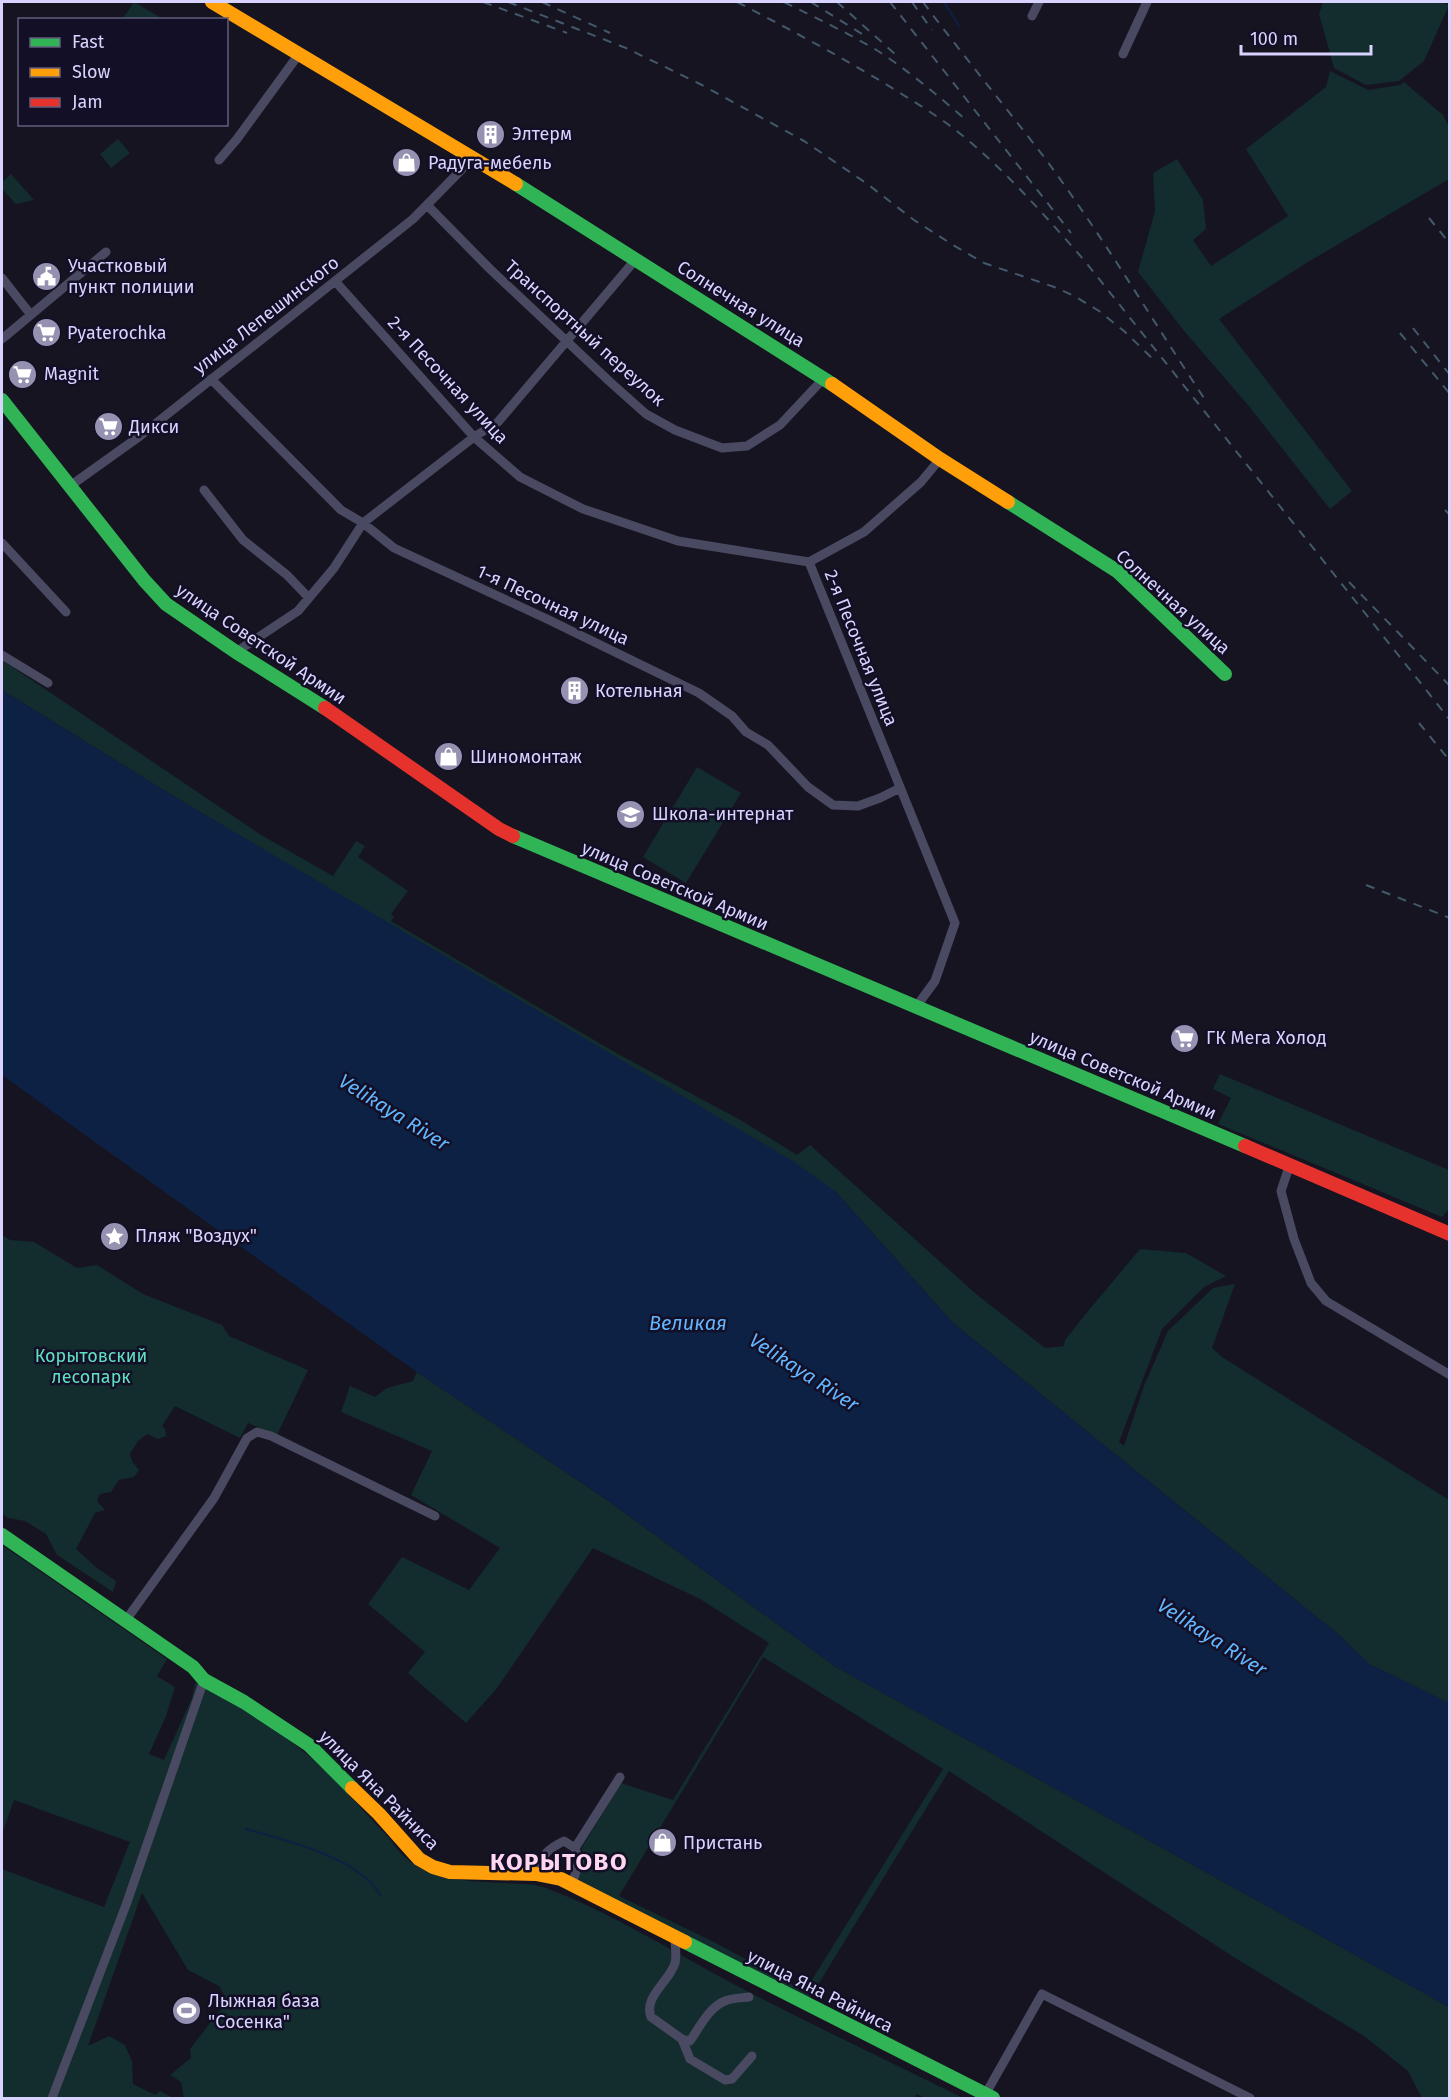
<svg xmlns="http://www.w3.org/2000/svg" width="1451" height="2100" viewBox="0 0 1451 2100" font-family="'Fira Sans',sans-serif">
	<style>
		.green { fill: #132c2d; fill-rule: evenodd }
		.water { fill: #0d2144 }
		.lines { fill: none; stroke-linecap: round; stroke-linejoin: round }
		.stream { stroke: #0d2144; stroke-width: 2 }
		.street { stroke: #4a4962; stroke-width: 9 }
		.fast { stroke: #30b455; stroke-width: 14 }
		.slow { stroke: #ff9f0a; stroke-width: 14 }
		.jam { stroke: #e5322d; stroke-width: 14 }
		.rail { stroke: #43596b; stroke-width: 2; stroke-dasharray: 9 8; stroke-linecap: butt }
		.labels { text-anchor: middle; stroke-width: 5; stroke-linejoin: round; paint-order: stroke }
		.poi-label { font-size: 18px; fill: #d9d4ff; stroke: #130f26; text-anchor: start }
		.street-label { font-size: 18px; fill: #d9d4ff; stroke: #130f26 }
		.park-label { font-size: 18px; fill: #5fe0c0; stroke: #130f26 }
		.water-label { font-size: 20px; font-style: italic; fill: #62b6ff; stroke: #130f26 }
		.district-label { font-size: 24px; font-weight: bold; letter-spacing: 1.5px; fill: #ffd6f0; stroke: #130f26 }
	</style>
	<rect width="100%" height="100%" fill="#161421"/>
	<!-- green -->
	<path class="green" d="M134,2L163,19L123,18Z
		M1323,2H1441L1449,5L1424,61L1399,81L1366,85L1334,68L1319,14Z
		M1330,71L1368,90L1400,85L1404,82L1443,115L1449,127V179L1308,262L1219,319L1352,491L1330,509L1248,405L1185,332L1138,272L1155,211L1153,173L1177,159L1203,200L1206,229L1193,240L1211,266L1288,216L1246,149L1326,87Z
		M118,139L130,153L111,168L100,154Z
		M11,174L34,200L16,204L2,189V182Z
		M2,660L261,835L333,876L356,841L365,846L358,857L408,891L391,914L394,917L391,921L618,1054L742,1121L797,1155L810,1145L976,1294L1045,1348L1064,1346L1065,1340L1089,1310L1140,1249L1186,1253L1226,1276L1204,1287L1162,1329L1119,1442L1124,1446L1144,1386L1168,1331L1213,1288L1235,1284L1212,1348L1222,1357L1449,1500V1703L1369,1664L1339,1635L953,1323L836,1192L175,797L2,690Z
		M697,767L741,793L686,883L643,857Z
		M1220,1074L1449,1170V1209L1442,1217L1218,1124L1231,1098L1213,1089Z
		M2,1235L10,1240L34,1242L77,1268L97,1265L143,1294L222,1325L229,1336L308,1370L277,1435L248,1423L240,1438L175,1406L162,1426L165,1429L166,1436L158,1439L147,1434L138,1441L130,1454L132,1461L139,1470L134,1477L119,1480L111,1492L100,1494L97,1501L105,1510L95,1513L76,1549L97,1568L116,1581L113,1592L57,1555L46,1534L25,1521L8,1518L2,1514Z
		M417,1372L610,1502L836,1667L1449,2007V2098H1422L1408,2071L1364,2036L1235,1958L949,1771L808,2001L578,1884L582,1847L621,1783L673,1800L769,1643L700,1599L593,1548L497,1688L466,1723L408,1673L425,1652L368,1604L402,1557L469,1590L500,1548L411,1495L432,1451L341,1412L350,1386L375,1397L387,1388L413,1381ZM763,1657L943,1769L805,1991L714,1942L619,1896Z
		M2,1545L167,1659L157,1676L175,1687L166,1716L149,1754L164,1760L192,1698L195,1683C236,1701 276,1728 310,1757C339,1782 364,1812 390,1839C415,1881 462,1881 506,1883C520,1884 534,1883 546,1888C610,1912 668,1949 728,1981C805,2022 885,2059 963,2098H925L917,2094L914,2098H184L181,2082L170,2075L191,2058L190,2049L227,2001L219,1986L188,1970L142,1893L88,2046L109,2036L125,2045L132,2061L133,2084L155,2095L160,2091L173,2098H2L3,2034L2,2033V1869L104,1907L130,1842L14,1800L2,1834Z"/>
	<!-- water -->
	<path class="water" d="M2,690L175,797L793,1161L836,1192L953,1323L1339,1635L1369,1664L1449,1703V2007L836,1667L610,1502L417,1372L216,1229L2,1075Z"/>
	<g class="lines">
		<!-- stream -->
		<path class="stream" d="M944,2L959,26
			M246,1829C285,1840 360,1858 380,1895"/>
		<!-- street -->
		<path class="street" d="M1032,16L1039,2
			M1123,54L1147,2
			M219,160L237,139L299,54
			M427,205L490,269L609,381L646,414L675,430L722,448L747,446L780,425L824,378
			M2,278L31,315
			M335,281L474,437L520,477L583,509L678,541L809,562
			M2,339L106,252
			M211,379L341,510L363,523L394,548L547,619L699,693L732,716L746,732L768,745L808,787L833,805L858,806L880,798L900,788
			M70,486L140,436L413,219L473,158
			M204,490L243,540L287,575L309,598
			M2,543L66,612
			M809,562L955,923L935,981L916,1007
			M809,562L864,532L921,482L940,459
			M236,652L298,611L334,568L363,523L474,437L498,422L636,259
			M2,655L48,683
			M1290,1164L1281,1191L1294,1239L1311,1283L1326,1301L1450,1375
			M126,1620L214,1498L247,1438L257,1432L271,1436L435,1516
			M575,1848L620,1777
			M536,1874C543,1854 546,1850 564,1841L575,1848L579,1861L572,1885
			M675,1939C675,1946 677,1956 675,1963C670,1981 643,1997 651,2017L682,2039L690,2041C699,2028 709,2007 725,2001C732,1998 741,1998 749,1997
			M682,2039L690,2059L725,2080L732,2079L752,2056
			M985,2095L1042,1994L1250,2098
			M52,2098L126,1905L204,1680"/>
		<!-- fast -->
		<path class="fast" d="M516,184L832,384
			M2,400L144,580L166,604L236,652L325,708
			M1008,502L1117,571L1225,674
			M513,836L1245,1146
			M2,1535L193,1667L204,1680L244,1702L309,1745L352,1788
			M685,1942L993,2098"/>
		<!-- slow -->
		<path class="slow" d="M212,2L516,184
			M832,384L940,459L1008,502
			M352,1788L379,1814L419,1859L433,1867L450,1872L536,1874L561,1879L685,1942"/>
		<!-- jam -->
		<path class="jam" d="M325,708L499,829L513,836
			M1245,1146L1450,1234"/>
		<!-- rail -->
		<path class="rail" d="M483,2L567,33
			M508,2L626,48L700,84L804,141L866,183L914,220L953,245L984,263L1057,288L1076,297L1099,311L1124,331L1153,359
			M542,2L610,33
			M737,2C787,28 836,54 884,83C911,100 939,116 963,136C1008,173 1046,217 1084,260L1450,720
			M784,2C816,18 848,33 878,51C909,71 937,95 965,119
			M811,2L862,34
			M837,2L895,54
			M890,2L1071,233
			M912,2L932,30
			M923,2C962,54 1004,105 1044,157C1102,235 1152,320 1206,401
			M1429,218L1450,244
			M1413,328L1450,375
			M1400,333L1450,394
			M1445,510L1450,515
			M1349,582L1450,686
			M1419,723L1450,761
			M1366,885L1450,918"/>
	</g>
	<!-- icons -->
	<defs>
		<symbol id="building-disc" viewBox="-11 -11 22 22"><circle r="9.5" fill="#9591b1" stroke="#130f26"/><path d="M-4-6H4V6H1V3H-1V6H-4ZM-2.5-4.3h1.7v1.8h-1.7ZM.8-4.3h1.7v1.8H.8ZM-2.5-1h1.7V.8h-1.7ZM.8-1h1.7V.8H.8Z" fill="#fff"/></symbol>
		<symbol id="shop-disc" viewBox="-11 -11 22 22"><circle r="9.5" fill="#9591b1" stroke="#130f26"/><path d="M-5-2.5h2.3a2.7 3.5 0 0 1 5.4 0H5L5.5 6h-11ZM-1.5-2.5h3a1.5 2.3 0 0 0-3 0Z" fill="#fff"/></symbol>
		<symbol id="civic-disc" viewBox="-11 -11 22 22"><circle r="9.5" fill="#9591b1" stroke="#130f26"/><path d="M-.6-6.5H3V-4.5H.6V-3L4-1V1h2V6H-6V1h2V-1L-.6-3ZM-1.2 2.5V6h2.4V2.5Z" fill="#fff"/></symbol>
		<symbol id="supermarket-disc" viewBox="-11 -11 22 22"><circle r="9.5" fill="#9591b1" stroke="#130f26"/><path d="M-6-5.5h2.5l.6 2H6L4.5 2H-2.5L-4.4-4H-6ZM-1.5 3.2a1.3 1.3 0 1 0 .1 0ZM3 3.2a1.3 1.3 0 1 0 .1 0Z" fill="#fff"/></symbol>
		<symbol id="school-disc" viewBox="-11 -11 22 22"><circle r="9.5" fill="#9591b1" stroke="#130f26"/><path d="M0-5L7-2L0 1L-7-2ZM-4 1L0 2.5L4 1V4Q0 6-4 4Z" fill="#fff"/></symbol>
		<symbol id="sight-disc" viewBox="-11 -11 22 22"><circle r="9.5" fill="#9591b1" stroke="#130f26"/><path d="M0-6L1.8-2.2L6-1.7L2.9 1.2L3.7 5.4L0 3.3L-3.7 5.4L-2.9 1.2L-6-1.7L-1.8-2.2Z" fill="#fff"/></symbol>
		<symbol id="stadium-disc" viewBox="-11 -11 22 22"><circle r="9.5" fill="#9591b1" stroke="#130f26"/><path d="M0-5a6.5 5 0 1 0 0 10a6.5 5 0 1 0 0-10ZM-3.5-1.8h7v3.6h-7Z" fill="#fff"/></symbol>
	</defs>
	<g fill-rule="evenodd">
		<use href="#building-disc" x="474" y="118" width="33" height="33"/>
		<use href="#shop-disc" x="390" y="146" width="33" height="33"/>
		<use href="#civic-disc" x="30" y="260" width="33" height="33"/>
		<use href="#supermarket-disc" x="30" y="316" width="33" height="33"/>
		<use href="#supermarket-disc" x="6" y="358" width="33" height="33"/>
		<use href="#supermarket-disc" x="92" y="410" width="33" height="33"/>
		<use href="#building-disc" x="558" y="674" width="33" height="33"/>
		<use href="#shop-disc" x="432" y="740" width="33" height="33"/>
		<use href="#school-disc" x="614" y="798" width="33" height="33"/>
		<use href="#supermarket-disc" x="1168" y="1022" width="33" height="33"/>
		<use href="#sight-disc" x="98" y="1220" width="33" height="33"/>
		<use href="#shop-disc" x="646" y="1826" width="33" height="33"/>
		<use href="#stadium-disc" x="170" y="1994" width="33" height="33"/>
	</g>
	<g class="labels">
		<!-- poi labels -->
		<g class="poi-label">
			<text x="512" y="140">Элтерм</text>
			<text x="428" y="169">Радуга-мебель</text>
			<text x="68" y="272">Участковый<tspan x="68" dy="21">пункт полиции</tspan></text>
			<text x="67" y="339">Pyaterochka</text>
			<text x="44" y="380">Magnit</text>
			<text x="129" y="433">Дикси</text>
			<text x="595" y="697">Котельная</text>
			<text x="470" y="763">Шиномонтаж</text>
			<text x="652" y="820">Школа-интернат</text>
			<text x="1206" y="1044">ГК Мега Холод</text>
			<text x="135" y="1242">Пляж "Воздух"</text>
			<text x="683" y="1849">Пристань</text>
			<text x="208" y="2007">Лыжная база<tspan x="208" dy="21">"Сосенка"</tspan></text>
		</g>
		<!-- street labels -->
		<g class="street-label">
			<text transform="translate(741 304) rotate(32)" y="6">Солнечная улица</text>
			<text transform="translate(266 315) rotate(-38)" y="6">улица Лепешинского</text>
			<text transform="translate(585 333) rotate(42)" y="6">Транспортный переулок</text>
			<text transform="translate(448 380) rotate(47)" y="6">2-я Песочная улица</text>
			<text transform="translate(1173 602) rotate(42)" y="6">Солнечная улица</text>
			<text transform="translate(553 605) rotate(25)" y="6">1-я Песочная улица</text>
			<text transform="translate(261 644) rotate(34)" y="6">улица Советской Армии</text>
			<text transform="translate(861 648) rotate(68)" y="6">2-я Песочная улица</text>
			<text transform="translate(675 886) rotate(23)" y="6">улица Советской Армии</text>
			<text transform="translate(1123 1075) rotate(23)" y="6">улица Советской Армии</text>
			<text transform="translate(379 1790) rotate(45)" y="6">улица Яна Райниса</text>
			<text transform="translate(820 1991) rotate(27)" y="6">улица Яна Райниса</text>
		</g>
		<!-- park labels -->
		<g class="park-label">
			<text x="91" y="1362">Корытовский<tspan x="91" dy="21">лесопарк</tspan></text>
		</g>
		<!-- water labels -->
		<g class="water-label">
			<text transform="translate(394 1112) rotate(32)" y="7">Velikaya River</text>
			<text x="688" y="1330">Великая</text>
			<text transform="translate(804 1372) rotate(33)" y="7">Velikaya River</text>
			<text transform="translate(1212 1637) rotate(33)" y="7">Velikaya River</text>
		</g>
		<!-- district labels -->
		<g class="district-label">
			<text x="559" y="1870">КОРЫТОВО</text>
		</g>
	</g>
	<!-- border -->
	<rect width="1451" height="2100" fill="none" stroke="#d9d4ff" stroke-width="6"/>
	<!-- legend -->
	<rect x="18" y="18" width="210" height="108" fill="#130f26" stroke="#625e7d" stroke-width="1.5"/>
	<rect x="30" y="38" width="30" height="9" fill="#30b455" stroke="#625e7d" stroke-width="1.5"/>
	<text x="72" y="48" font-size="18" fill="#d9d4ff">Fast</text>
	<rect x="30" y="68" width="30" height="9" fill="#ff9f0a" stroke="#625e7d" stroke-width="1.5"/>
	<text x="72" y="78" font-size="18" fill="#d9d4ff">Slow</text>
	<rect x="30" y="98" width="30" height="9" fill="#e5322d" stroke="#625e7d" stroke-width="1.5"/>
	<text x="72" y="108" font-size="18" fill="#d9d4ff">Jam</text>
	<!-- scale -->
	<path d="M1241 45v9h130v-9" fill="none" stroke="#d9d4ff" stroke-width="3"/>
	<text x="1250" y="45" font-size="18" fill="#d9d4ff" stroke="#130f26" stroke-width="4.5" paint-order="stroke">100 m</text>
</svg>
